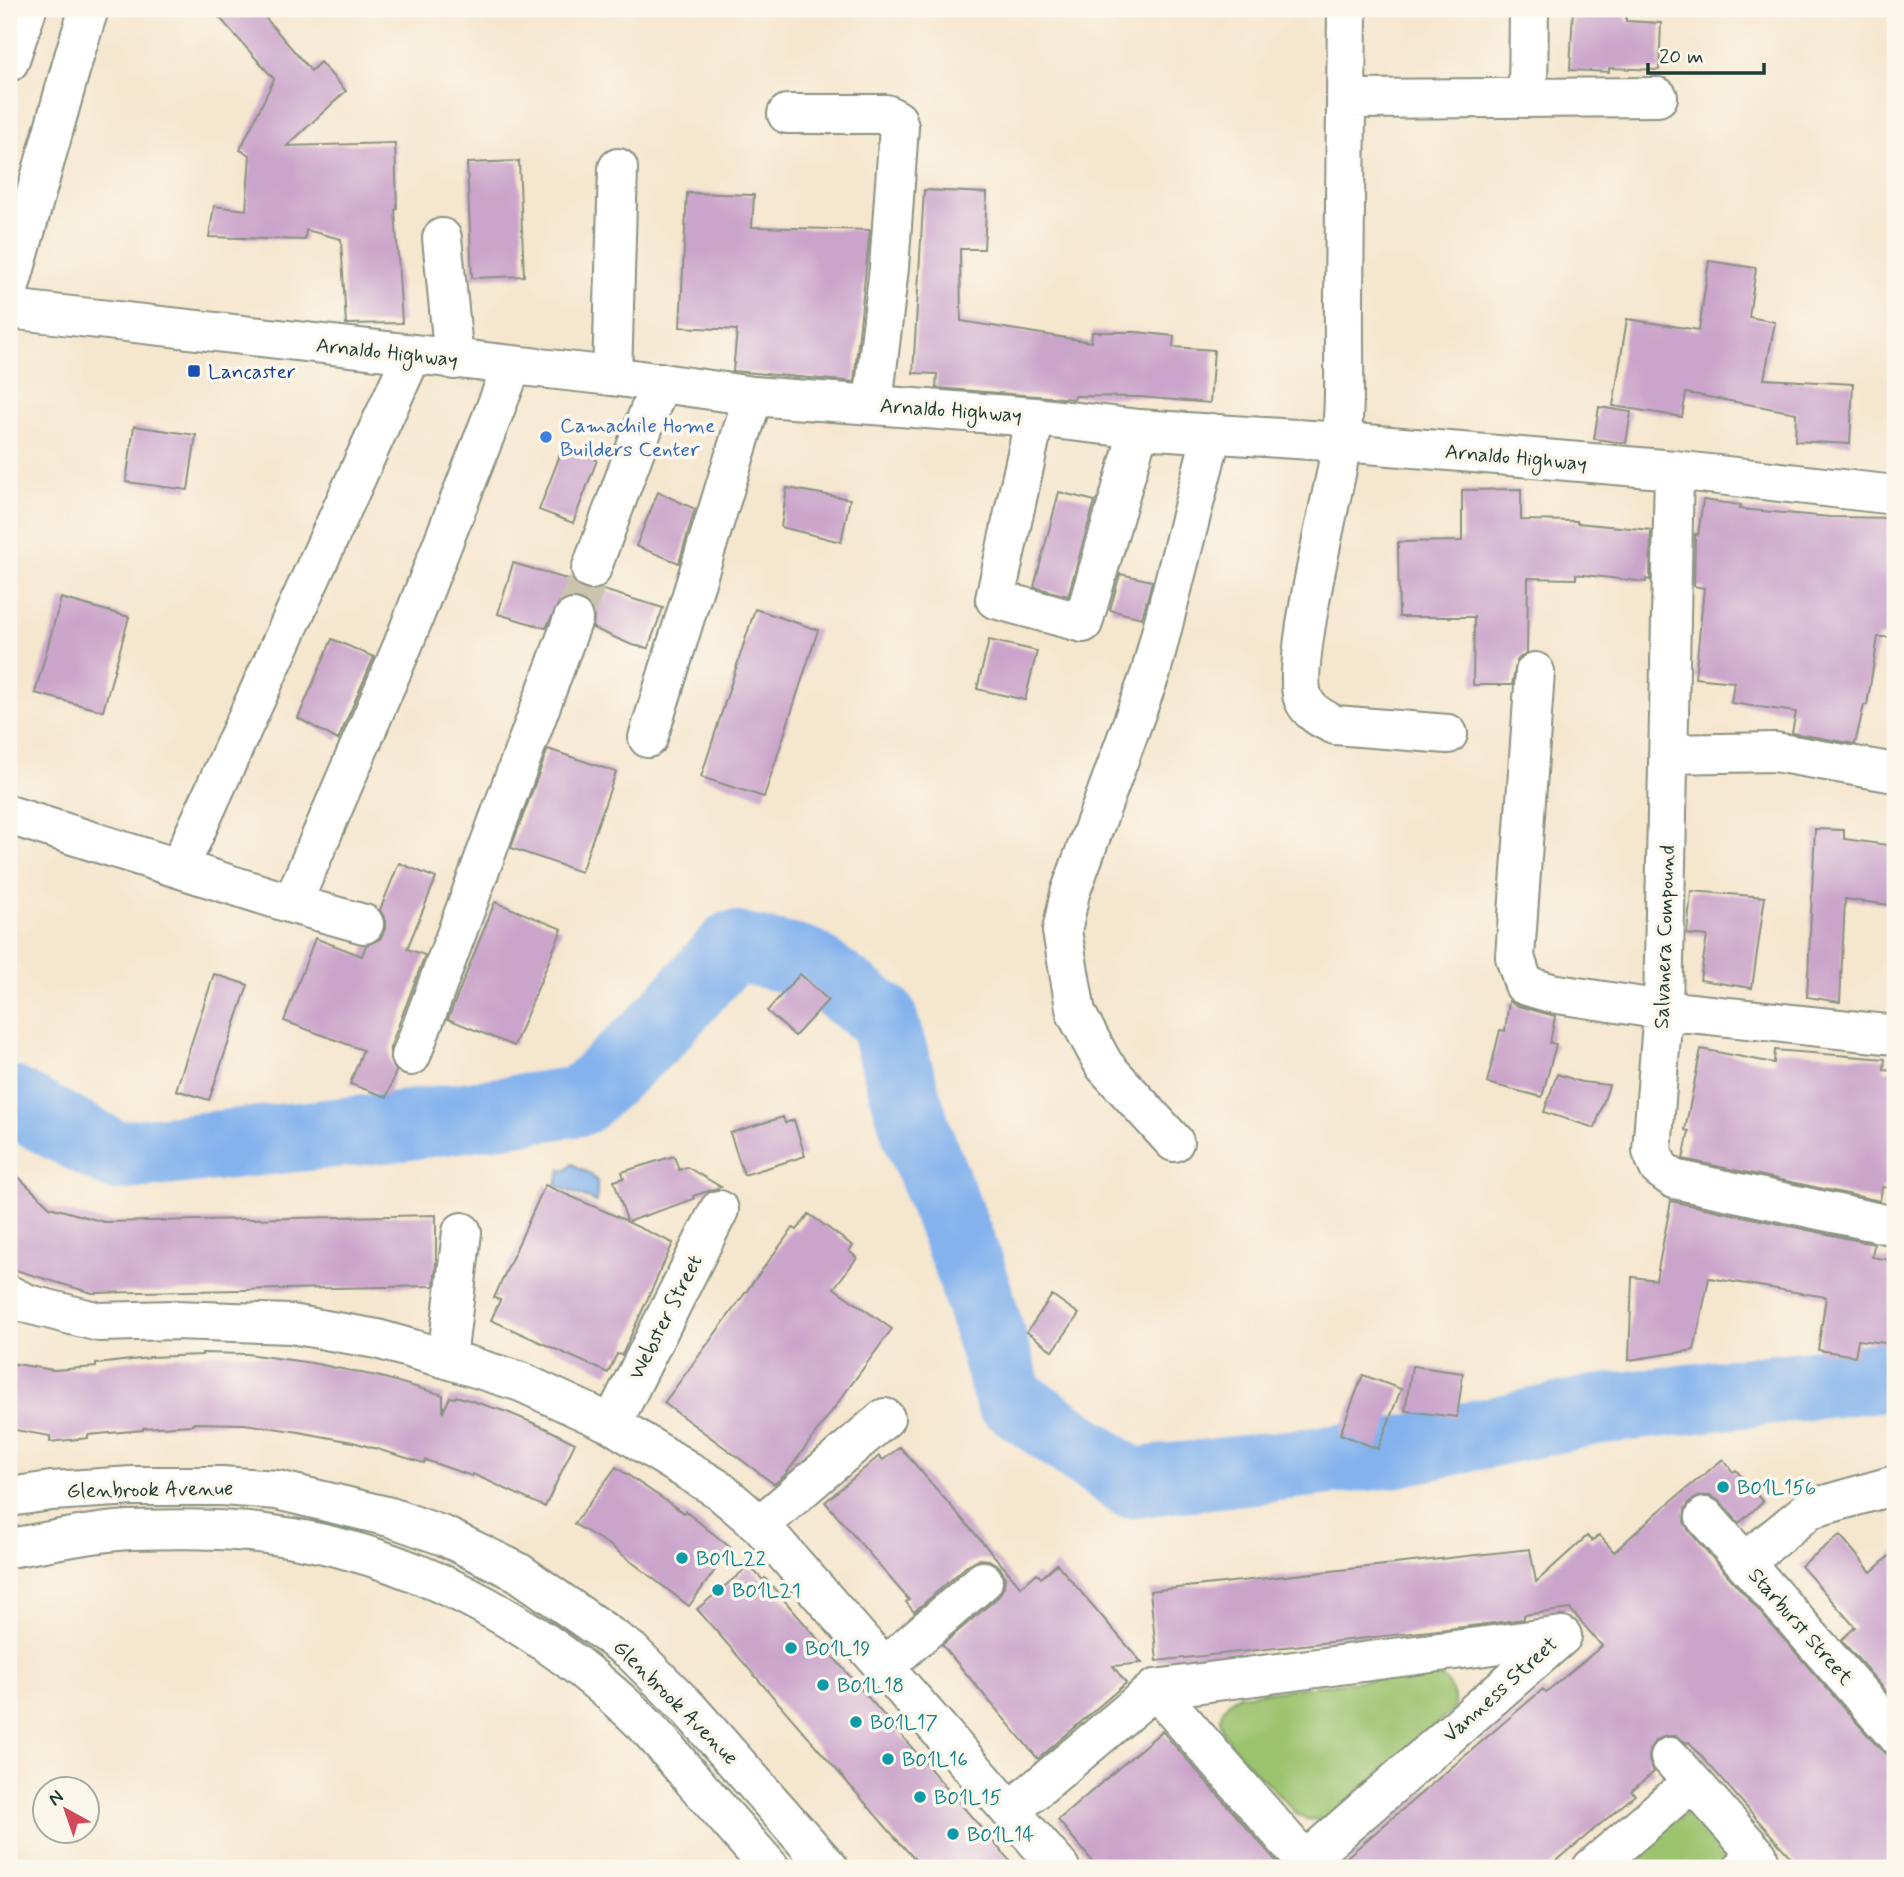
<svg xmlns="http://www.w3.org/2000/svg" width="1904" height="1877" viewBox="0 0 1904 1877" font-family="Mynerve,sans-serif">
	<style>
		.green { fill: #9cc36e; stroke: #5e8051; stroke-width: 2 }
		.water { fill: #83b2ed; stroke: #517890; stroke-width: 2 }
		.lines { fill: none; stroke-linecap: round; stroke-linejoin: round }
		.river { stroke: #83b2ed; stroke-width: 70 }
		.building { fill: #cba4cb }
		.minor-tunnel { stroke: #cac4af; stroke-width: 38; stroke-dasharray: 38 19; stroke-linecap: butt }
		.minor-casing { stroke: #8a9281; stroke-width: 42 }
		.major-casing { stroke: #8a9281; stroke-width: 42 }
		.minor { stroke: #fff; stroke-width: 38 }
		.major { stroke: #fff; stroke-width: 38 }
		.transit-dot { fill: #1a4fb4; stroke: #fbf7ec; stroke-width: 2.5 }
		.shop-dot { fill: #3f7fe0; stroke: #fbf7ec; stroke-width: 2.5 }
		.culture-dot { fill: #0f9aa8; stroke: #fbf7ec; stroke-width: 2.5 }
		.labels { text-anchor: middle; stroke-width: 7; stroke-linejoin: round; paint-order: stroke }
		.street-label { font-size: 21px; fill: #1f3d34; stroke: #fbf7ec }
		.transit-label { font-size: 21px; fill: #164399; stroke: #fbf7ec; text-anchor: start }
		.shop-label { font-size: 21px; fill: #366cbe; stroke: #fbf7ec; text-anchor: start }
		.culture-label { font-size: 21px; fill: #0d838f; stroke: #fbf7ec; text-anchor: start }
	</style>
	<rect width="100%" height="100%" fill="#fbf7ec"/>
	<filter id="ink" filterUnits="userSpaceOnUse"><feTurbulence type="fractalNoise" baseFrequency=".0143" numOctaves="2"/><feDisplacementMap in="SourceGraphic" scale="14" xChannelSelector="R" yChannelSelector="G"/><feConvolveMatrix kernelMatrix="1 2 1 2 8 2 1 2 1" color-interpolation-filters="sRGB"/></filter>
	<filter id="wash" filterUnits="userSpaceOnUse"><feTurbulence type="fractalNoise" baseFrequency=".00686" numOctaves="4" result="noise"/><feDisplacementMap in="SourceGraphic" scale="28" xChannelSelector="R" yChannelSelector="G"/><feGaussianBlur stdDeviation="1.57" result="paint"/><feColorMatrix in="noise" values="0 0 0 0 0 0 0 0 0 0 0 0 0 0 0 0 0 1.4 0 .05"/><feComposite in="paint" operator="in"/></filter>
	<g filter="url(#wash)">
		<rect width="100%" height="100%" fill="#f5e6ce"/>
		<!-- green -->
		<path class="green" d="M1426,1673C1447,1675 1456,1689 1454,1709L1325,1820L1305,1819L1297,1814C1282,1797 1223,1744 1221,1725C1218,1711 1228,1701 1240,1695Z
			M1693,1814C1717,1819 1733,1846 1720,1868H1615L1682,1815Z"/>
		<!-- water -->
		<path class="water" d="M572,1164L589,1173L597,1181V1202L556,1186L561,1169L567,1170Z"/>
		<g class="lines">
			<!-- river -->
			<path class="river" d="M9,1100L116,1156L393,1127L580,1101L655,1032L732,946L808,963L882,1017L917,1134L970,1268L1009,1398L1130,1483L1392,1453L1595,1410L1895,1375"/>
		</g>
		<g id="blocks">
			<!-- building -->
			<path class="building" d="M212,9H258L311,71L320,62L346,91L287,146L395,143L397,209L395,210L402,323L346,324L341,239L306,230L305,240L209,237L214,206L246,210L250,155L240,150L274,79Z
				M1573,9H1626V21L1661,23L1659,70L1609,68V72L1570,70Z
				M519,161L524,276L472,278L467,163Z
				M924,190L987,193L984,249H960L961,321L1091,342L1092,332H1135L1174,336L1173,347L1214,350L1210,403L1140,397L1075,396L1074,399L936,388L937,374L913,373Z
				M687,193L754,195L752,227L870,230L854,382L733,371L737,330L680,327Z
				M1709,261L1756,268L1749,317L1775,322L1764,379L1853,384L1850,444L1795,441L1796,413L1686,393L1682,417L1613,406L1627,319L1699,330Z
				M1599,407L1631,412L1626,443L1594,439Z
				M134,426L196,435L188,490L126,482Z
				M563,447L597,460L573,523L539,510Z
				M787,488L850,499L841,542L781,527Z
				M1521,489V520L1577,521V523L1651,530L1650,580L1646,579V582L1576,574V579L1528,578L1527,652L1517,660L1512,685H1473L1474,617H1399L1398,542L1462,541V490Z
				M658,492L695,509L679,563L636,546Z
				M1059,492L1095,501L1068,596L1034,587Z
				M1703,500L1741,505L1740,509L1830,517L1895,518V604H1893V637H1878L1867,705H1864L1855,744L1792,733L1796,712L1731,703L1734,682L1695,678L1704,588L1694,586L1695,534L1698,535Z
				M513,563L573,581L584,591L594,592L600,589L663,608L648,648L632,645L593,628L594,615L589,605L580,598H569L559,603L546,628L498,614Z
				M1120,574L1152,581L1142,618L1110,610Z
				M61,598L129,617L103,711L35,693Z
				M755,609L818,630L764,797L701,777Z
				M332,639L374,657L338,740L298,718Z
				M989,640L1037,651L1025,700L977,689Z
				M548,749L616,772L581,872L511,848Z
				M1815,829L1844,830V839L1895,846L1890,905L1845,899L1840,1002L1807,997Z
				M399,863L436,878L407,949L425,955L390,1048V1060L396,1071L387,1097L350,1084L363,1050L284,1021L315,938L362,956L366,945L380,939L385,929V919L380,910Z
				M1691,891L1765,897L1752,988L1700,980L1707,936L1687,934Z
				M495,902L562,929L514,1046L448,1019Z
				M214,974L248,985L209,1100L176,1090Z
				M800,974L828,1000L795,1036L767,1011Z
				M1509,1001L1518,1006L1555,1016L1550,1043L1556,1044L1542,1097L1487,1083L1500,1030L1505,1031Z
				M1701,1049L1774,1063L1775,1050L1885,1059L1884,1070L1895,1071V1188L1882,1187L1880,1201L1683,1159L1689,1131L1685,1130Z
				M1557,1074L1581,1082L1609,1085L1595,1128L1544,1112Z
				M783,1117L785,1123L794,1120L805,1156L744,1175L730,1133Z
				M674,1156L679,1170L687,1167L721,1187L693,1196L694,1199L627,1222L673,1243L622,1355L617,1354L608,1373L491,1320L500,1300L494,1298L545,1185L627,1221L614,1181L624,1178L622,1172Z
				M9,1168L50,1207L104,1222L436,1215V1264L434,1286L92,1293L9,1268Z
				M1671,1201L1874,1244L1872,1257L1895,1261V1344L1858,1340L1855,1356L1818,1350L1826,1297L1709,1278L1694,1350L1629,1360L1632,1277L1656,1280Z
				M809,1214L853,1246L849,1251L857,1258L834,1288L892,1329L785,1475L774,1484L664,1403L793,1228L797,1230Z
				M1052,1295L1079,1314L1053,1351L1027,1332Z
				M202,1353L247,1354L312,1363L381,1377L443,1395V1412L450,1397L455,1398L456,1396L507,1412L545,1428L575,1443L545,1507L473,1474L472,1476L425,1460L424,1463L353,1442L293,1431L244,1424L192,1423V1425L143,1428V1430L88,1435V1438L50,1442V1436L9,1429V1363L53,1370L96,1367V1364L149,1358V1357L202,1355Z
				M1412,1366L1463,1373L1457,1417L1405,1411Z
				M1363,1375L1401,1389L1378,1449L1340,1434Z
				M900,1447L1021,1587L1037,1573L1041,1578L1057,1564L1142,1663L1113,1666L1126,1683L1038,1759L942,1645L998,1597L1004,1587L1005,1578L1000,1567L989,1560L980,1559L969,1564L914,1612L906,1602L909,1600L825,1502L879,1456L883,1460Z
				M1723,1459L1733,1472L1736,1470L1763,1502L1739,1523L1721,1502L1711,1496H1700L1690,1501L1685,1509L1684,1522L1689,1531L1879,1748L1887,1754L1895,1755V1868H1800L1689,1742L1687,1743L1676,1736H1666L1656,1740L1650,1749L1649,1761L1654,1772L1631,1791L1635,1795L1548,1868H1334L1543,1689L1546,1692L1602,1646L1570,1609L1524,1615V1619L1448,1629L1157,1661L1150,1591L1530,1549L1536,1582L1587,1536L1592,1541L1599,1535L1614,1552L1658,1512Z
				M616,1467L684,1513L685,1511L731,1548L689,1606L611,1546L574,1524Z
				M1840,1535L1871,1572L1895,1551V1701L1841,1640L1855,1627L1801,1566Z
				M749,1566L763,1580L765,1578L1016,1868H923L899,1842L697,1609Z
				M1162,1731L1282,1868H1098L1058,1820Z"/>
		</g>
	</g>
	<g filter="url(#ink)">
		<use href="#blocks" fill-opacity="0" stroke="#8a9281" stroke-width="2"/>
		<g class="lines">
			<!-- minor-tunnel -->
			<path class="minor-tunnel" d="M573,619L591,570"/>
			<defs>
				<path id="minor" d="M1347,9C1346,106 1345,203 1344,300C1343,358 1348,417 1336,474C1328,514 1291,668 1303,698C1308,712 1322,719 1335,725L1448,734
					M1528,98L1529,9
					M1346,99L1658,97
					M787,114H886L897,120L899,127L889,268L873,404
					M442,238L454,360
					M612,376L618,168
					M1035,417L995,599L1083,623L1139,429
					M1674,470L1663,1010L1652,1151L1659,1168L1674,1179L1885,1224
					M591,570L660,382
					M1535,672L1515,957L1524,985L1551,993L1663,1010L1895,1035
					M648,738L753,396
					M1668,754L1775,752L1895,773
					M9,815L292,904L403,645L512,366
					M179,868L412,355
					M292,904L364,924
					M411,1056L573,619
					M1174,1142L1104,1065L1076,1013L1062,931L1070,893L1151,672L1212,433
					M9,1295L28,1304L99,1322L174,1320L291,1324L377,1339L447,1359L521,1382L612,1424L718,1489L760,1525L1060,1868
					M447,1359L462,1232
					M612,1424L719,1210
					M9,1497L51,1491L133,1486H221L277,1490L390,1517L444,1536L518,1572L631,1651L689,1709L829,1868
					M1705,1517L1895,1734
					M760,1525L885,1418
					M9,1548C48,1542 90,1532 130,1530C177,1529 226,1528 273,1535C404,1552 528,1617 625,1706C648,1726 667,1749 686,1772C714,1804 742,1836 770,1868
					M1745,1562L1810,1509L1895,1485
					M884,1667L983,1581
					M1155,1689L1305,1861L1562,1636
					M1670,1757L1758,1856L1743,1868
					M1010,1811L1155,1689L1562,1636
					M1592,1868L1692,1782"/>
				<path id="major" d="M9,62L27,9
					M9,290L75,53L89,9
					M9,309L612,376L753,396L1035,417L1139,429L1343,442L1674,470L1895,495"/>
			</defs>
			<!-- minor casing -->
			<use href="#minor" class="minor-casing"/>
			<!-- major casing -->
			<use href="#major" class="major-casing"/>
			<!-- minor -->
			<use href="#minor" class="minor"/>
			<!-- major -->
			<use href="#major" class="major"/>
		</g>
	</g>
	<!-- markers -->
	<rect class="transit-dot" x="187" y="364" width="14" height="14" rx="3.5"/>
	<circle class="shop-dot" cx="546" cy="437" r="7"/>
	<g class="culture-dot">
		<circle cx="1723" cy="1487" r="7"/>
		<circle cx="682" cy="1558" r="7"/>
		<circle cx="718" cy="1590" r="7"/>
		<circle cx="791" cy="1648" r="7"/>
		<circle cx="823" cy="1685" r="7"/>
		<circle cx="856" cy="1722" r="7"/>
		<circle cx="888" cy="1759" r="7"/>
		<circle cx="920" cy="1797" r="7"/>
		<circle cx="953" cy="1834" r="7"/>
	</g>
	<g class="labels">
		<!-- street labels -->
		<g class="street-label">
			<text transform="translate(387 352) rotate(6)" y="7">Arnaldo Highway</text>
			<text transform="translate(951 410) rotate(4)" y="7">Arnaldo Highway</text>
			<text transform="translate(1516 457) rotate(5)" y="7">Arnaldo Highway</text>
			<text transform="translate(1664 937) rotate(-88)" y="7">Salvanera Compound</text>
			<text transform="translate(665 1317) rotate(-63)" y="7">Webster Street</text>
			<text transform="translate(150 1489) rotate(-1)" y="7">Glenbrook Avenue</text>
			<text transform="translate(1801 1626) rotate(49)" y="7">Starburst Street</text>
			<text transform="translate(1500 1689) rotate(-42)" y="7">Vanness Street</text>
			<text transform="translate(676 1702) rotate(45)" y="7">Glenbrook Avenue</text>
		</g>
		<!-- transit labels -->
		<g class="transit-label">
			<text x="208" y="378">Lancaster</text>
		</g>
		<!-- shop labels -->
		<g class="shop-label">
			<text x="560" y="432">Camachile Home<tspan x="560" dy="24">Builders Center</tspan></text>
		</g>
		<!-- culture labels -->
		<g class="culture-label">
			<text x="1737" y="1494">B01L156</text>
			<text x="696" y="1565">B01L22</text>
			<text x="732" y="1597">B01L21</text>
			<text x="805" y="1655">B01L19</text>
			<text x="837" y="1692">B01L18</text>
			<text x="870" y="1729">B01L17</text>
			<text x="902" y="1766">B01L16</text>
			<text x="934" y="1804">B01L15</text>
			<text x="967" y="1841">B01L14</text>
		</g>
	</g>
	<!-- margin -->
	<rect width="1904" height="1877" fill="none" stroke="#fbf7ec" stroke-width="35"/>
	<!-- north arrow -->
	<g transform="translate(66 1810) rotate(320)"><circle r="33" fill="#fbf7ec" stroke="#a3ada2" stroke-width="2"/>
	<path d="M0-5L12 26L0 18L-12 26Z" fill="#d1495b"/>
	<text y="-10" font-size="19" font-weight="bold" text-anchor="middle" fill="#1f3d34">N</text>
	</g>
	<!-- scale -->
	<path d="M1648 63v10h116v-10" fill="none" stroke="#1f3d34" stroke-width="3.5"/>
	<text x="1659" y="63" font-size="21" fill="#1f3d34" stroke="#fbf7ec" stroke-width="5" paint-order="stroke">20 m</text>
</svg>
